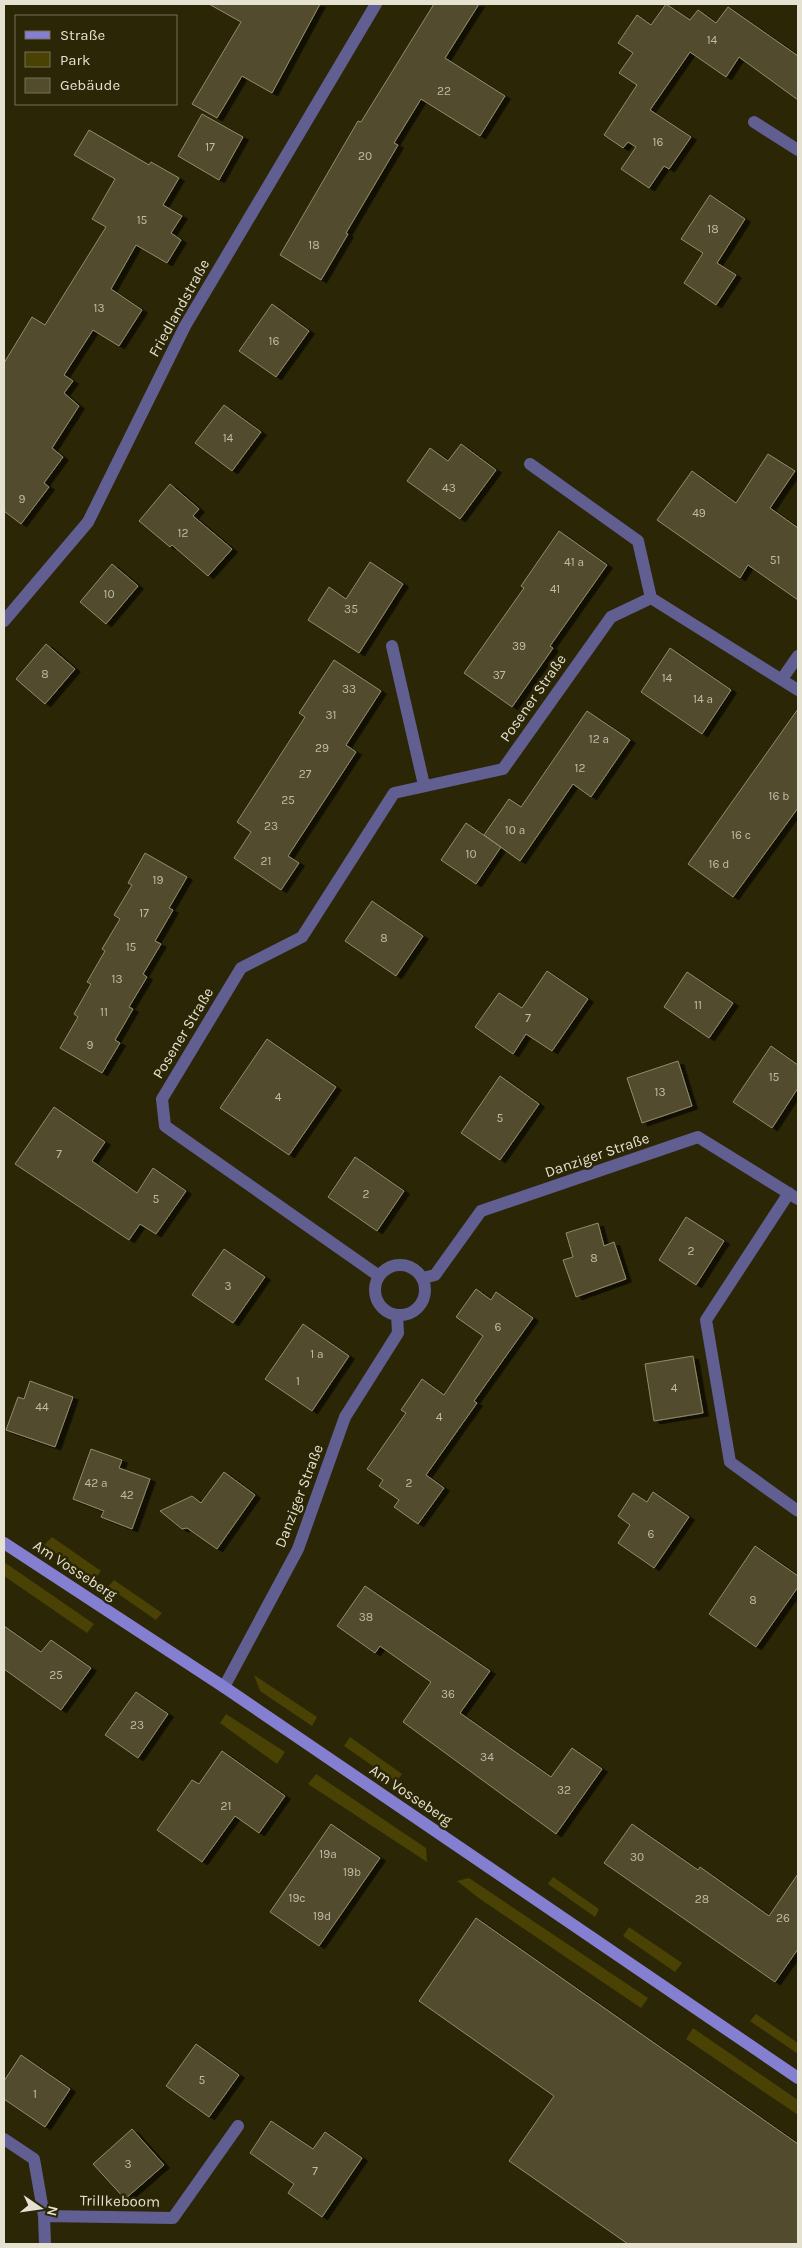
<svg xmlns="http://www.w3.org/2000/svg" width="802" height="2248" viewBox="0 0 802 2248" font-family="Karla,sans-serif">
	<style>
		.green { fill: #4a4104 }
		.building { fill: #524c2d; stroke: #918b69; filter: url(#shadow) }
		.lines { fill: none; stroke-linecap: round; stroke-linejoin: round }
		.street { stroke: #615f92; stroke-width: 12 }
		.secondary { stroke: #847fd1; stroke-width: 12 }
		.labels { text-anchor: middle; stroke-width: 5; stroke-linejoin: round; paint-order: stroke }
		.number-label { font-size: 12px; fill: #c0bca8 }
		.street-label { font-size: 15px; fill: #e5e2d1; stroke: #2b2606 }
	</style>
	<defs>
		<filter id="shadow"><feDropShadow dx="5.5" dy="3" stdDeviation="0" flood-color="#0009"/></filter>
	</defs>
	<rect width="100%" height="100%" fill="#2b2606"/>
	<!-- green -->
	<path class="green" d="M52,1537L101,1571L95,1579L44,1545Z
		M4,1562L94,1624L87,1633L4,1576Z
		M114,1580L162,1613L156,1620L108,1587Z
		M254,1675L317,1717L312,1726L260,1691Z
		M226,1714L285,1752L277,1764L220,1723Z
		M350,1737L402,1774L396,1782L344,1746Z
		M316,1774L426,1848L427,1862L308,1784Z
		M553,1877L599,1909L595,1917L548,1884Z
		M469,1878L648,1998L641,2008L480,1899L457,1881Z
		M629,1927L682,1963L675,1972L623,1936Z
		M756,2014L798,2043V2054L750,2021Z
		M693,2028L798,2100V2115L686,2039Z"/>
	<!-- building -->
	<path class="building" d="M209,4H320L272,93L242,76L217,118L192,104L241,22Z
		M434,4H479L445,58L505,96L480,136L421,99L394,143L398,145L346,233L348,234L321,280L280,255L358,121L361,122Z
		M666,4L690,20L698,10L716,23L728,7L798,56V100L739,57L726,77L690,52L650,110L691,137L669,169L664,166L649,188L621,169L636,147L628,142L623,148L604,135L637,85L619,73L633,53L618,43L637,15L651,25Z
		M202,114L243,137L219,180L178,156Z
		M89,130L149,165L151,162L179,178L163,205L182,216L171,233L181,240L167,263L136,245L111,289L142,310L119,346L93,330L64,375L73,381L64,393L79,406L52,448L63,457L44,483L49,487L21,524L4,511V363L32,317L45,325L106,227L92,219L115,179L74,155Z
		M710,195L745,219L717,263L736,275L716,305L684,283L703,253L681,239Z
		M272,304L309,331L276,377L239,351Z
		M224,405L261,432L232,471L195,443Z
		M461,444L496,470L460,519L407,481L430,448L448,461Z
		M768,454L795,471L770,508L798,528V600L748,565L740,578L657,520L692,471L736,503Z
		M170,484L199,509L193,516L232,549L208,576L172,545L170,547L139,521Z
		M559,531L607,565L550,646L553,648L512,707L464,673L524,588L521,586Z
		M370,562L403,584L359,653L308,620L329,587L346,599Z
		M112,564L138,586L106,624L80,602Z
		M46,644L75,669L45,704L16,679Z
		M670,648L731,690L702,734L641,692Z
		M334,660L381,691L346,745L356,752L288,856L299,863L281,890L234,858L251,832L237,822L305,717L299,713Z
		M798,709V808L733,897L688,864Z
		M587,711L630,740L591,797L573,784L520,861L484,835L509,799L521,807Z
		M466,823L501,847L476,884L441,860Z
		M145,853L187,877L169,908L173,910L155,941L161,944L143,974L147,977L129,1007L133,1009L115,1040L120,1043L102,1073L60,1048L78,1017L74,1014L91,984L87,982L105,951L102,949L120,919L114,915L132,885L128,883Z
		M372,901L423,936L396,976L345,941Z
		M547,971L588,999L552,1051L526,1034L513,1054L475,1027L499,993L522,1008Z
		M687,972L733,1003L709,1038L664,1007Z
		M267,1039L336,1087L289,1155L220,1108Z
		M771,1046L798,1065V1088L772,1128L733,1102Z
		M678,1061L692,1106L642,1123L627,1078Z
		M500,1076L539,1104L500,1160L461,1133Z
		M54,1107L105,1142L92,1161L137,1193L153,1168L186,1191L156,1234L140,1224L129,1240L15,1164Z
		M355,1157L404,1191L377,1231L328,1197Z
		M686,1217L724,1241L696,1285L659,1260Z
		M598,1223L604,1246L614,1242L626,1279L576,1297L563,1260L573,1257L566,1233Z
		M224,1249L265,1277L233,1323L192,1295Z
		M476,1289L491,1300L496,1292L533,1318L474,1401L477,1403L426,1475L444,1488L418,1524L394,1507L399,1500L379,1486L383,1480L367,1469L406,1413L401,1410L422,1379L444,1395L483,1336L456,1317Z
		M303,1324L349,1356L312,1411L265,1379Z
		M693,1356L703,1413L654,1421L645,1364Z
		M30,1381L73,1397L55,1447L6,1430L18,1397L24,1399Z
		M91,1449L122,1460L119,1468L150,1479L132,1529L101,1517L104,1511L73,1499Z
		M224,1472L255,1495L217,1549L187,1528L182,1529L160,1511L192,1496L201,1503Z
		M653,1492L689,1517L654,1568L618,1543L630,1525L618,1516L633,1493L647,1502Z
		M755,1546L798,1576V1587L756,1647L709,1614Z
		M365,1586L490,1671L460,1713L551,1777L572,1748L602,1769L556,1834L403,1722L431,1682L380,1646L375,1653L337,1626Z
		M4,1626L41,1652L51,1640L91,1668L61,1710L4,1669Z
		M136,1692L168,1714L138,1758L105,1735Z
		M222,1751L285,1796L259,1833L235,1816L202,1862L157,1830L192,1780L199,1784Z
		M331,1824L380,1858L319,1946L270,1912Z
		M632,1824L698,1870L700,1867L769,1916L798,1874V1949L775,1982L604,1863Z
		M476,1918L798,2144V2244H628L509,2161L554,2096L419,2001Z
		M196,2044L239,2075L209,2117L166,2086Z
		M21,2055L70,2089L45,2127L4,2099V2081Z
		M271,2121L313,2149L325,2132L362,2158L322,2217L288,2193L294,2184L250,2153Z
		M132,2129L164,2165L125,2199L93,2164Z"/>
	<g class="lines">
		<!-- street -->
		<path class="street" d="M754,122L798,150
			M530,464L638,541L651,598
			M4,621L88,522L185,326L376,4
			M392,646L424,785
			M782,679L798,656
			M789,1193L706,1320L730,1462L798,1511
			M375 1290a25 25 0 1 1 50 0a25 25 0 1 1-50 0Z
			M379,1276L165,1126L162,1099L241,968L302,937L394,793L503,769L611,617L651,598L798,690
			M423,1278L435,1275L481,1211L698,1137L798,1199
			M224,1687L298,1549L345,1417L398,1333L397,1315
			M4,2139L34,2159L44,2216L45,2244
			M44,2216L173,2218L238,2126"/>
		<!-- secondary -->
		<path class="secondary" d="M4,1543L224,1687L798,2078"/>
	</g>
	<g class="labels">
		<!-- number labels -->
		<g class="number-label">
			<text x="712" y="44">14</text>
			<text x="444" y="95">22</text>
			<text x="658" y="146">16</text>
			<text x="210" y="151">17</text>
			<text x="365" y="160">20</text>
			<text x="142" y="224">15</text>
			<text x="713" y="233">18</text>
			<text x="314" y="249">18</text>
			<text x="99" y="312">13</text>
			<text x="274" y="345">16</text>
			<text x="228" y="442">14</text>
			<text x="449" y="492">43</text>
			<text x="22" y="503">9</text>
			<text x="699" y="517">49</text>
			<text x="183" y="537">12</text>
			<text x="775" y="564">51</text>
			<text x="574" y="566">41 a</text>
			<text x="555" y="593">41</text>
			<text x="109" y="598">10</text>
			<text x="351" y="613">35</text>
			<text x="519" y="650">39</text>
			<text x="45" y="678">8</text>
			<text x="499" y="679">37</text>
			<text x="667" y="682">14</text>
			<text x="349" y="693">33</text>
			<text x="703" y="703">14 a</text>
			<text x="331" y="719">31</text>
			<text x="599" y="743">12 a</text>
			<text x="322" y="752">29</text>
			<text x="580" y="772">12</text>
			<text x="305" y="778">27</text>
			<text x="779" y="800">16 b</text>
			<text x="288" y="804">25</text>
			<text x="271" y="830">23</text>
			<text x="515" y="834">10 a</text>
			<text x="741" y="839">16 c</text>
			<text x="471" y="858">10</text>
			<text x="266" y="865">21</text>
			<text x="719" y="868">16 d</text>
			<text x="158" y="884">19</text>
			<text x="144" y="917">17</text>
			<text x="384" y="942">8</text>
			<text x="131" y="951">15</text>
			<text x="117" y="983">13</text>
			<text x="698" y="1009">11</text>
			<text x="104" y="1016">11</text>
			<text x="528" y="1022">7</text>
			<text x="90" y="1049">9</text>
			<text x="774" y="1081">15</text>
			<text x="660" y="1096">13</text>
			<text x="278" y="1101">4</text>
			<text x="500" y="1122">5</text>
			<text x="59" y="1158">7</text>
			<text x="366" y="1198">2</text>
			<text x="156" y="1203">5</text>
			<text x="691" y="1255">2</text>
			<text x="594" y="1262">8</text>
			<text x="228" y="1290">3</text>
			<text x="498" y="1331">6</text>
			<text x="317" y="1358">1 a</text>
			<text x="298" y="1385">1</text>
			<text x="674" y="1392">4</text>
			<text x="42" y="1411">44</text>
			<text x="439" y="1421">4</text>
			<text x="96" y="1487">42 a</text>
			<text x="409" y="1487">2</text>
			<text x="127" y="1499">42</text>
			<text x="651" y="1538">6</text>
			<text x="753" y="1604">8</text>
			<text x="366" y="1621">38</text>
			<text x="56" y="1679">25</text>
			<text x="448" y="1698">36</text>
			<text x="137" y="1729">23</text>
			<text x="487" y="1761">34</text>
			<text x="564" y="1794">32</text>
			<text x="226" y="1810">21</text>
			<text x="328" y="1858">19a</text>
			<text x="637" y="1861">30</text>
			<text x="352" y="1876">19b</text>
			<text x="297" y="1902">19c</text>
			<text x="702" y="1903">28</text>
			<text x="322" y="1920">19d</text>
			<text x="783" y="1922">26</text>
			<text x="202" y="2084">5</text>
			<text x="35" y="2098">1</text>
			<text x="128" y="2168">3</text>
			<text x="315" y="2175">7</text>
		</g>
		<!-- street labels -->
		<g class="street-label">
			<text transform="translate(179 308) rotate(-61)" y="5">Friedlandstraße</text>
			<text transform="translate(533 698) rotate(-55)" y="5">Posener Straße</text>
			<text transform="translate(183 1033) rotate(-59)" y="5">Posener Straße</text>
			<text transform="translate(597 1155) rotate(-19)" y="5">Danziger Straße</text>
			<text transform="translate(299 1496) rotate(-69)" y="5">Danziger Straße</text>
			<text transform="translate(75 1570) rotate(33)" y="5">Am Vosseberg</text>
			<text transform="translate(411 1795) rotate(34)" y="5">Am Vosseberg</text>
			<text transform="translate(120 2201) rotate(1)" y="5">Trillkeboom</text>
		</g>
	</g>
	<!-- border -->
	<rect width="802" height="2248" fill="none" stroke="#e5e2d1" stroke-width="10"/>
	<!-- legend -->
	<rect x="15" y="15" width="162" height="90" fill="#2b2606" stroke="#757157"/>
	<rect x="25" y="31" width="25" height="8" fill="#847fd1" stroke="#757157"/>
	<text x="60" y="40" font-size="15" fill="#e5e2d1">Straße</text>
	<rect x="25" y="52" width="25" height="15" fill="#4a4104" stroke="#757157"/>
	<text x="60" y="65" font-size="15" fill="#e5e2d1">Park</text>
	<rect x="25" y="78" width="25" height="15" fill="#524c2d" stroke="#757157"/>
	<text x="60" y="90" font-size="15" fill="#e5e2d1">Gebäude</text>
	<!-- north arrow -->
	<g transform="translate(40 2208) rotate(103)" stroke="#2b2606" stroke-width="4" paint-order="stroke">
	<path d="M0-4L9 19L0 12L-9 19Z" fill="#e5e2d1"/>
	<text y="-8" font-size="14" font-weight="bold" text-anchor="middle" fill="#e5e2d1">N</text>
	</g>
</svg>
